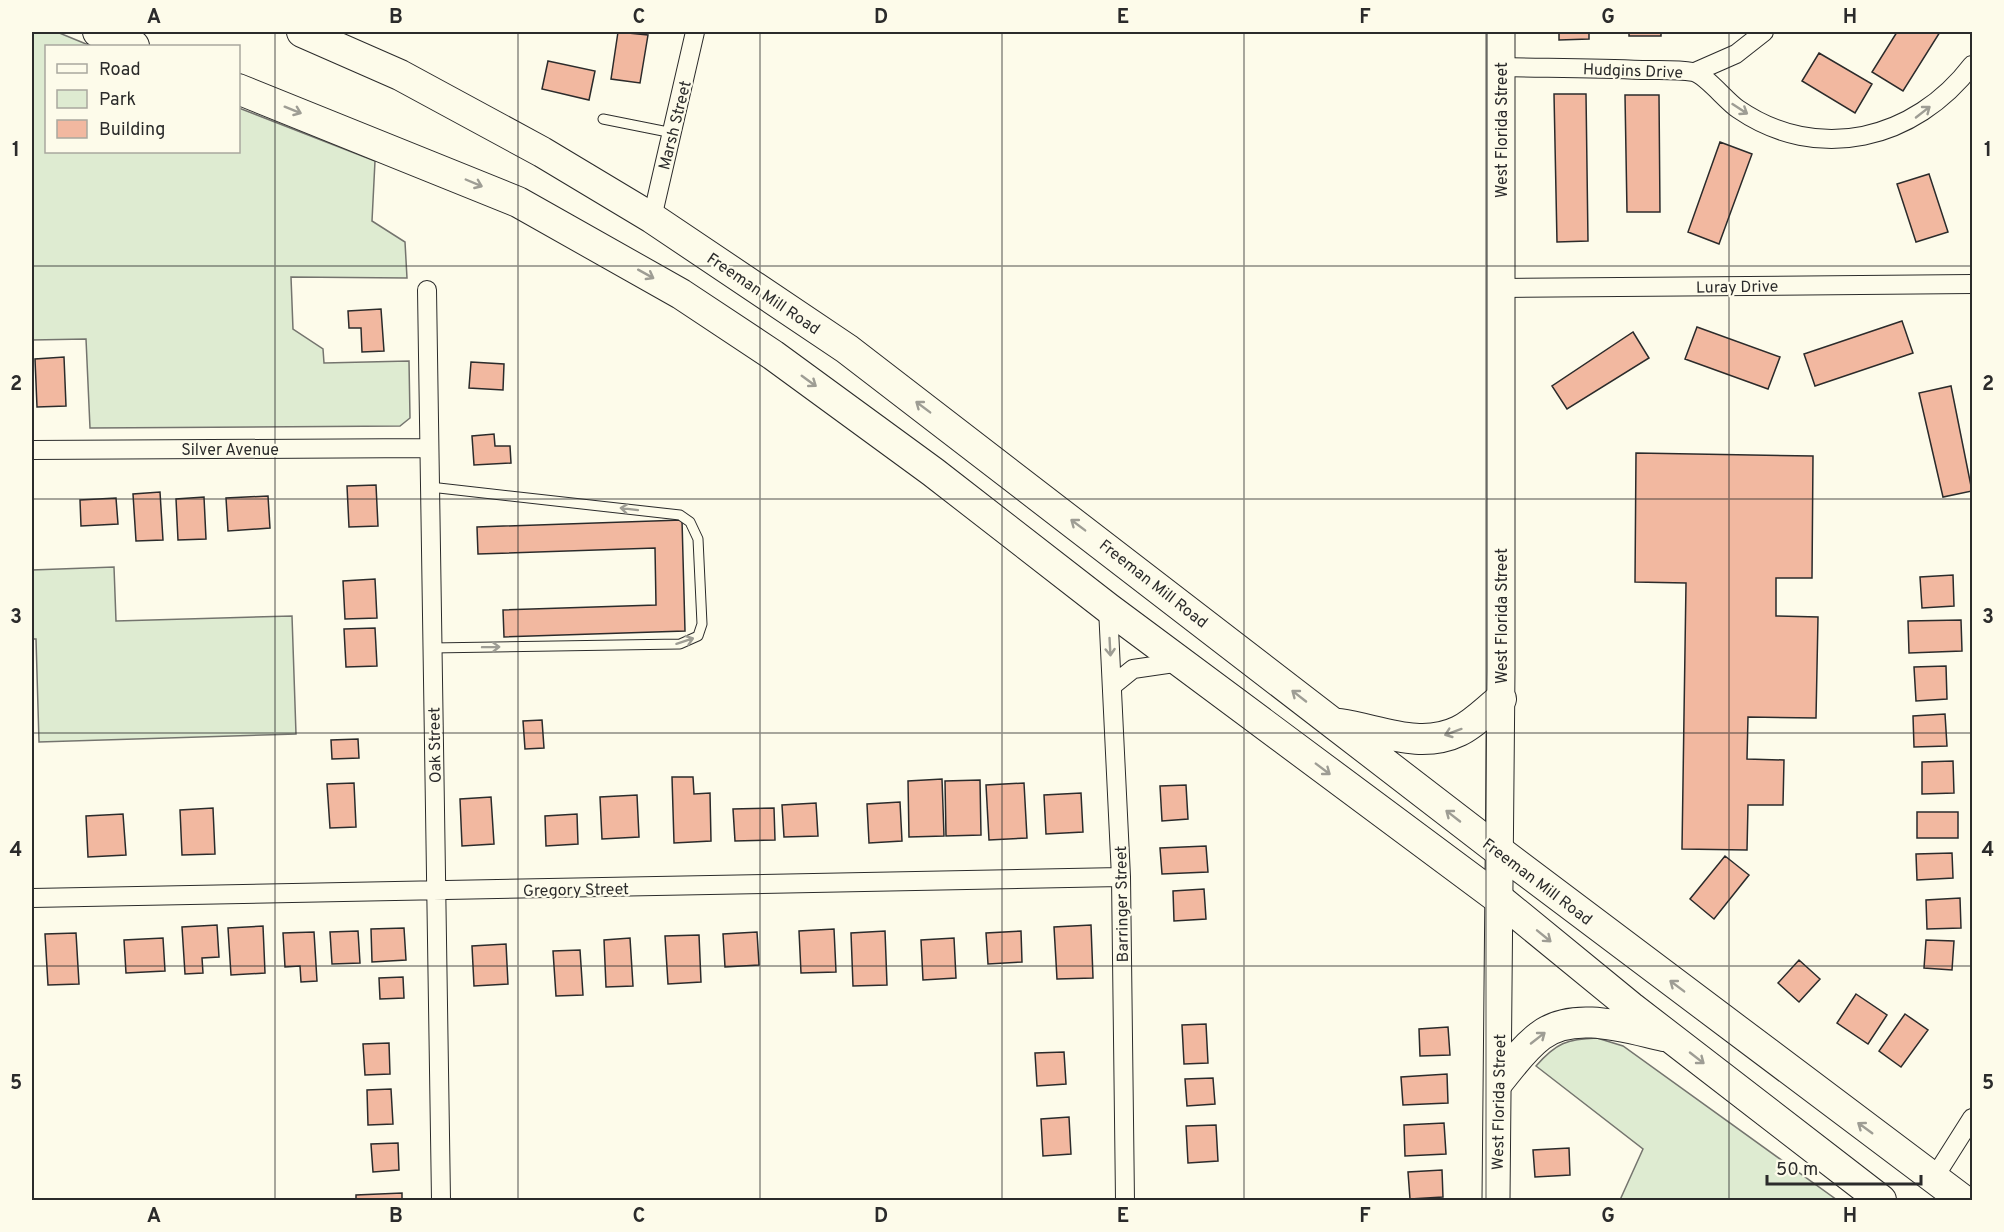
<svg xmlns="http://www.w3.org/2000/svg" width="2004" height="1232" viewBox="0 0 2004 1232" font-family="Overpass,sans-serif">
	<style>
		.green { fill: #deebd1; stroke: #74746e; stroke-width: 1.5 }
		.building { fill: #f2b8a0; stroke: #2b2b2b; stroke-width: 1.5 }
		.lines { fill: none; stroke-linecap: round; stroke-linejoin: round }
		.service-casing { stroke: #2b2b2b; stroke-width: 11 }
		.minor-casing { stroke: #2b2b2b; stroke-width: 20 }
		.secondary-casing { stroke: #2b2b2b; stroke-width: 29 }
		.primary-casing { stroke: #2b2b2b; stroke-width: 32 }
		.service { stroke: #fdfbea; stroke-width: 9 }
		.minor { stroke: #fdfbea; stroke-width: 18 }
		.secondary { stroke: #fdfbea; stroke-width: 27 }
		.primary { stroke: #fdfbea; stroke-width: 30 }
		.oneway { stroke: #9e9d94 }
		.grid { fill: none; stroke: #2b2b2b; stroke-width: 1.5; stroke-opacity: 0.55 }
		.labels { text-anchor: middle; stroke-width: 4.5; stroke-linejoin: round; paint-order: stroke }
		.street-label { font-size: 16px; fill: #2b2b2b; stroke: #fdfbea }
		.neatline { fill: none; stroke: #2b2b2b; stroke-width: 2 }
		.grid-label { font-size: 20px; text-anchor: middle; font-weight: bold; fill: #2b2b2b }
	</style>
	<rect width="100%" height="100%" fill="#fdfbea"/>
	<!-- green -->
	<path class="green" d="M32,32H57L91,46H46V152H238L239,108L375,161L372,221L405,242L407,278L291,277L293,329L323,349L324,363L409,361L410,418L400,426L90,428L86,339L32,340Z
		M114,567L116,621L292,616L296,734L39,742L36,639H32V570Z
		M1597,1038L1623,1046L1837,1200H1620L1643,1149L1536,1066C1556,1043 1567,1039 1597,1038Z"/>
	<!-- building -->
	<path class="building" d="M618,32L648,35L640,83L611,79Z
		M1559,32H1589V39L1559,40Z
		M1629,32H1661V36H1629Z
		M1897,32H1940L1903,91L1872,72Z
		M1819,53L1872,84L1855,113L1802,81Z
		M548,61L595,71L589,100L542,89Z
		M1554,94H1586L1588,241L1557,242Z
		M1625,95H1659L1660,212H1627Z
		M1720,142L1752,154L1719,244L1688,232Z
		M1929,174L1948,232L1916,242L1897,184Z
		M381,309L384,351L362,352L361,328H349L348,311Z
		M1902,321L1913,353L1815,386L1804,354Z
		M1697,327L1780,357L1768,389L1685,359Z
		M1633,332L1649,358L1567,409L1552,386Z
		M64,357L66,406L37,407L35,359Z
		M471,362L504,364L503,390L469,388Z
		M1951,386L1972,491L1943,497L1919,393Z
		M494,434L495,446H510L511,463L474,465L472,436Z
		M1636,453L1813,456L1812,578H1776V616L1818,617L1816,718L1748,717L1747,759L1784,760L1783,805H1748L1747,850L1682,849L1686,583L1635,582Z
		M376,485L378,526L349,527L347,486Z
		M160,492L163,540L136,541L133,494Z
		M268,496L270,528L228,531L226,498Z
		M204,497L206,539L178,540L176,499Z
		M116,498L118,524L81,526L80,500Z
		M682,520L685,631L504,637L503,610L656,605L655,548L478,554L477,527Z
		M1953,575L1954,606L1922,608L1920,577Z
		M375,579L377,618L345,619L343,581Z
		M1961,620L1962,651L1909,653L1908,621Z
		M375,628L377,666L346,667L344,629Z
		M1946,666L1947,699L1916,701L1914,667Z
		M1945,714L1947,746L1914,747L1913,716Z
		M542,720L544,748L525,749L523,721Z
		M358,739L359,758L332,759L331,740Z
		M1953,761L1954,793L1922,794V762Z
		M672,777H693L694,794L710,793L711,841L674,843Z
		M942,779L944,836L909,837L908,781Z
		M980,780L981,835L946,836L945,781Z
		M354,783L356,827L330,828L327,784Z
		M1024,783L1027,838L989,840L986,785Z
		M1186,785L1188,819L1162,821L1160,786Z
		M1081,793L1083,832L1046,834L1044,795Z
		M637,795L639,837L602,839L600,797Z
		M491,797L494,844L462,846L460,799Z
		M900,802L902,841L869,843L867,804Z
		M816,803L818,836L784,837L782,805Z
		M213,808L215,854L182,855L180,810Z
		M774,808L775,840L735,841L733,809Z
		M1917,812H1958V838H1917Z
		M123,814L126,855L88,857L86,816Z
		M577,814L578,844L546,846L545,816Z
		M1206,846L1208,872L1162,874L1160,848Z
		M1952,853L1953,878L1917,880L1916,854Z
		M1725,856L1749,875L1714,919L1690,899Z
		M1204,889L1206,919L1174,921L1173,891Z
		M1960,898L1961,928L1927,929L1926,900Z
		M217,925L219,957L202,958L203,973L185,974L182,927Z
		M1091,925L1093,978L1057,979L1054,927Z
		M263,926L265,973L231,975L228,928Z
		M404,928L406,960L372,962L371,929Z
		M834,929L836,972L801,973L799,931Z
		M358,931L360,963L332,964L330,932Z
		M885,931L887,985L853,986L851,933Z
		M1021,931L1022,962L988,964L986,933Z
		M314,932L317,981L301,982L300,966L285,967L283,933Z
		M757,932L759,965L725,967L723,934Z
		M76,933L79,984L48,985L45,934Z
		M699,935L701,982L668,984L665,936Z
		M163,938L165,971L126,973L124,940Z
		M630,938L633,986L606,987L604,940Z
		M954,938L956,978L923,980L921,940Z
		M1926,940L1954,941L1952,970L1924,968Z
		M506,944L508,984L474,986L472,946Z
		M580,950L583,995L556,996L553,951Z
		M1799,960L1820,979L1799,1002L1778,983Z
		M403,977L404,998L380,999L379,978Z
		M1856,994L1887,1015L1868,1044L1837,1023Z
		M1905,1014L1928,1030L1901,1067L1879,1051Z
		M1206,1024L1208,1063L1184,1064L1182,1025Z
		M1448,1027L1450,1055L1420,1056L1419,1029Z
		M389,1043L390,1074L365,1075L363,1044Z
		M1064,1052L1066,1084L1037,1086L1035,1053Z
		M1447,1074L1448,1103L1403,1105L1401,1077Z
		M1213,1078L1215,1104L1187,1106L1185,1079Z
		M391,1089L393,1124L368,1125L367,1090Z
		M1069,1117L1071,1154L1043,1156L1041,1119Z
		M1444,1123L1446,1154L1405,1156L1404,1125Z
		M1216,1125L1218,1161L1188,1163L1186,1126Z
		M398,1143L399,1170L373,1172L371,1144Z
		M1569,1148L1570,1175L1535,1177L1533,1150Z
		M1442,1170L1443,1197L1410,1199L1408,1172Z
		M402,1193V1200H356V1195Z"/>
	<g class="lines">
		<defs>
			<path id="service" d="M603,119L673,133
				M430,487L680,515L690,522L698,539L702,624L698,636L680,644L432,648"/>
			<path id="minor" d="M1501,67C1548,68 1595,68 1642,70C1659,70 1677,69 1693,72C1705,74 1726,101 1738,109C1818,164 1915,140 1972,65
				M1695,72L1736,54L1764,32
				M652,218L695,32
				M1502,288L1972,284
				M427,290L441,1200
				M32,450L429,448
				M1108,608L1121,877L1125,1200
				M1112,686L1133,669L1181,662
				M32,898L1121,877
				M1934,1178L1972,1118"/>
			<path id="secondary" d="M1496,1200L1501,671V32"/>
			<path id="primary" d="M98,32L134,46
				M302,32L400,75L542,152L652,218L847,349L1499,851L1963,1200
				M238,89L518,202L681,294L773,355L933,472L1108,608L1499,899L1631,1007L1881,1200
				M1340,724C1380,730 1420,750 1459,731C1474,724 1488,709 1501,699
				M1499,1081C1512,1065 1524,1048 1540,1036C1573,1010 1627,1028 1664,1036"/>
		</defs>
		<!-- service casing -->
		<use href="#service" class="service-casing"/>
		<!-- minor casing -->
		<use href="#minor" class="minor-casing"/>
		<!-- secondary casing -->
		<use href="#secondary" class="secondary-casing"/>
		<!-- primary casing -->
		<use href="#primary" class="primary-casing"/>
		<!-- service -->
		<use href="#service" class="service"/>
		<!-- minor -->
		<use href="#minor" class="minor"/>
		<!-- secondary -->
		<use href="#secondary" class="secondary"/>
		<!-- primary -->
		<use href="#primary" class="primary"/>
	</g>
	<!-- one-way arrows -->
	<defs><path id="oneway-shaft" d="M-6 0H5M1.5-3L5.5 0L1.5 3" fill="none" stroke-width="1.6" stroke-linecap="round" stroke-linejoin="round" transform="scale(1.5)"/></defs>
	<g class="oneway">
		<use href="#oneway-shaft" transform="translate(1740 109) rotate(33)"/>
		<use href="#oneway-shaft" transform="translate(293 110) rotate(22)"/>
		<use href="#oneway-shaft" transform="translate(1923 112) rotate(-38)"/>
		<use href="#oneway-shaft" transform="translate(474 183) rotate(23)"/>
		<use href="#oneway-shaft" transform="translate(646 274) rotate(29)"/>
		<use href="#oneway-shaft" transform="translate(809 381) rotate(36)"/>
		<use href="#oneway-shaft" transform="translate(923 407) rotate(-143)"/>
		<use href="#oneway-shaft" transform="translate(629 509) rotate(-173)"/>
		<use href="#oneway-shaft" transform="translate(1078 525) rotate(-143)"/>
		<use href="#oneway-shaft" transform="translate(685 641) rotate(-18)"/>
		<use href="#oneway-shaft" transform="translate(491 647) rotate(-1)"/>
		<use href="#oneway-shaft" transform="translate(1110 647) rotate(87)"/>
		<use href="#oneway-shaft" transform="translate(1299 696) rotate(-142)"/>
		<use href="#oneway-shaft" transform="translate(1453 732) rotate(160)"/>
		<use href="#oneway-shaft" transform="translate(1323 769) rotate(37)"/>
		<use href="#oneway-shaft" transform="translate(1453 816) rotate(-142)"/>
		<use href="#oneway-shaft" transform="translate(1544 936) rotate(39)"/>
		<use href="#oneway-shaft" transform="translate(1677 986) rotate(-143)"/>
		<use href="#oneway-shaft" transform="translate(1538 1038) rotate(-38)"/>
		<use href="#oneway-shaft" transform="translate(1697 1058) rotate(38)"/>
		<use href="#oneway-shaft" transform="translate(1865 1128) rotate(-144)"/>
	</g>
	<!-- grid -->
	<path class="grid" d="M275,32V1200M518,32V1200M760,32V1200M1002,32V1200M1244,32V1200M1486,32V1200M1729,32V1200M32,266H1972M32,499H1972M32,733H1972M32,966H1972"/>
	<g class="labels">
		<!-- street labels -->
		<g class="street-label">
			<text transform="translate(1633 70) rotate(2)" y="6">Hudgins Drive</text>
			<text transform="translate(674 125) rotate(-76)" y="6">Marsh Street</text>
			<text transform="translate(1501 130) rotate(-90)" y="6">West Florida Street</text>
			<text transform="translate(1737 286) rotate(-1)" y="6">Luray Drive</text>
			<text transform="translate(764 293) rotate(34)" y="6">Freeman Mill Road</text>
			<text x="230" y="455">Silver Avenue</text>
			<text transform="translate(1154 583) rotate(38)" y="6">Freeman Mill Road</text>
			<text transform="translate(1501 616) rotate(-90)" y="6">West Florida Street</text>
			<text transform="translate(434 745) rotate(-91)" y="6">Oak Street</text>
			<text transform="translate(1538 881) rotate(37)" y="6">Freeman Mill Road</text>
			<text transform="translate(576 889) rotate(-1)" y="6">Gregory Street</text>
			<text transform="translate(1121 904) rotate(-91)" y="6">Barringer Street</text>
			<text transform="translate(1498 1102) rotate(-89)" y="6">West Florida Street</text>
		</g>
	</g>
	<!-- border -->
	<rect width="2004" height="1232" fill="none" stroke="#fdfbea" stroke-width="66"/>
	<!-- legend -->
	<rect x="45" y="45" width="195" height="108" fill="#fdfbea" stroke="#a9a89e" stroke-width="1.5"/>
	<rect x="57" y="64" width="30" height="9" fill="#fdfbea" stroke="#a9a89e" stroke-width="1.5"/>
	<text x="99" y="75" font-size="18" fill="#2b2b2b">Road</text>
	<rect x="57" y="90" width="30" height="18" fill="#deebd1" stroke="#a9a89e" stroke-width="1.5"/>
	<text x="99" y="105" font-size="18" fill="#2b2b2b">Park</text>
	<rect x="57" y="120" width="30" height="18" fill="#f2b8a0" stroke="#a9a89e" stroke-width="1.5"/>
	<text x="99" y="135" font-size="18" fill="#2b2b2b">Building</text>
	<!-- scale -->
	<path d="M1767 1175v9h154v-9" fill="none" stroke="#2b2b2b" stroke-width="3"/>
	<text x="1776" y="1175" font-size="18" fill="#2b2b2b" stroke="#fdfbea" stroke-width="4.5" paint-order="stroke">50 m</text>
	<rect x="33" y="33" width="1938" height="1166" class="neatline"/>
	<g class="grid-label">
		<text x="154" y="23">A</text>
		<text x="396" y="23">B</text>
		<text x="639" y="23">C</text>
		<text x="881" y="23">D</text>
		<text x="1123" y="23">E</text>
		<text x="1365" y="23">F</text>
		<text x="1608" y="23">G</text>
		<text x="1850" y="23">H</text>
		<text x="16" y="156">1</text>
		<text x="1988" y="156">1</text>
		<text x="16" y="390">2</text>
		<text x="1988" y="390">2</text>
		<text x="16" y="623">3</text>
		<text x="1988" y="623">3</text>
		<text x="16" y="856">4</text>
		<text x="1988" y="856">4</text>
		<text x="16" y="1089">5</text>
		<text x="1988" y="1089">5</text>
		<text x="154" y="1222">A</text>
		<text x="396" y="1222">B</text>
		<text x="639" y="1222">C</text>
		<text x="881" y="1222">D</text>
		<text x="1123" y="1222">E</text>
		<text x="1365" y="1222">F</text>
		<text x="1608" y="1222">G</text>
		<text x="1850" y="1222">H</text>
	</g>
</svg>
